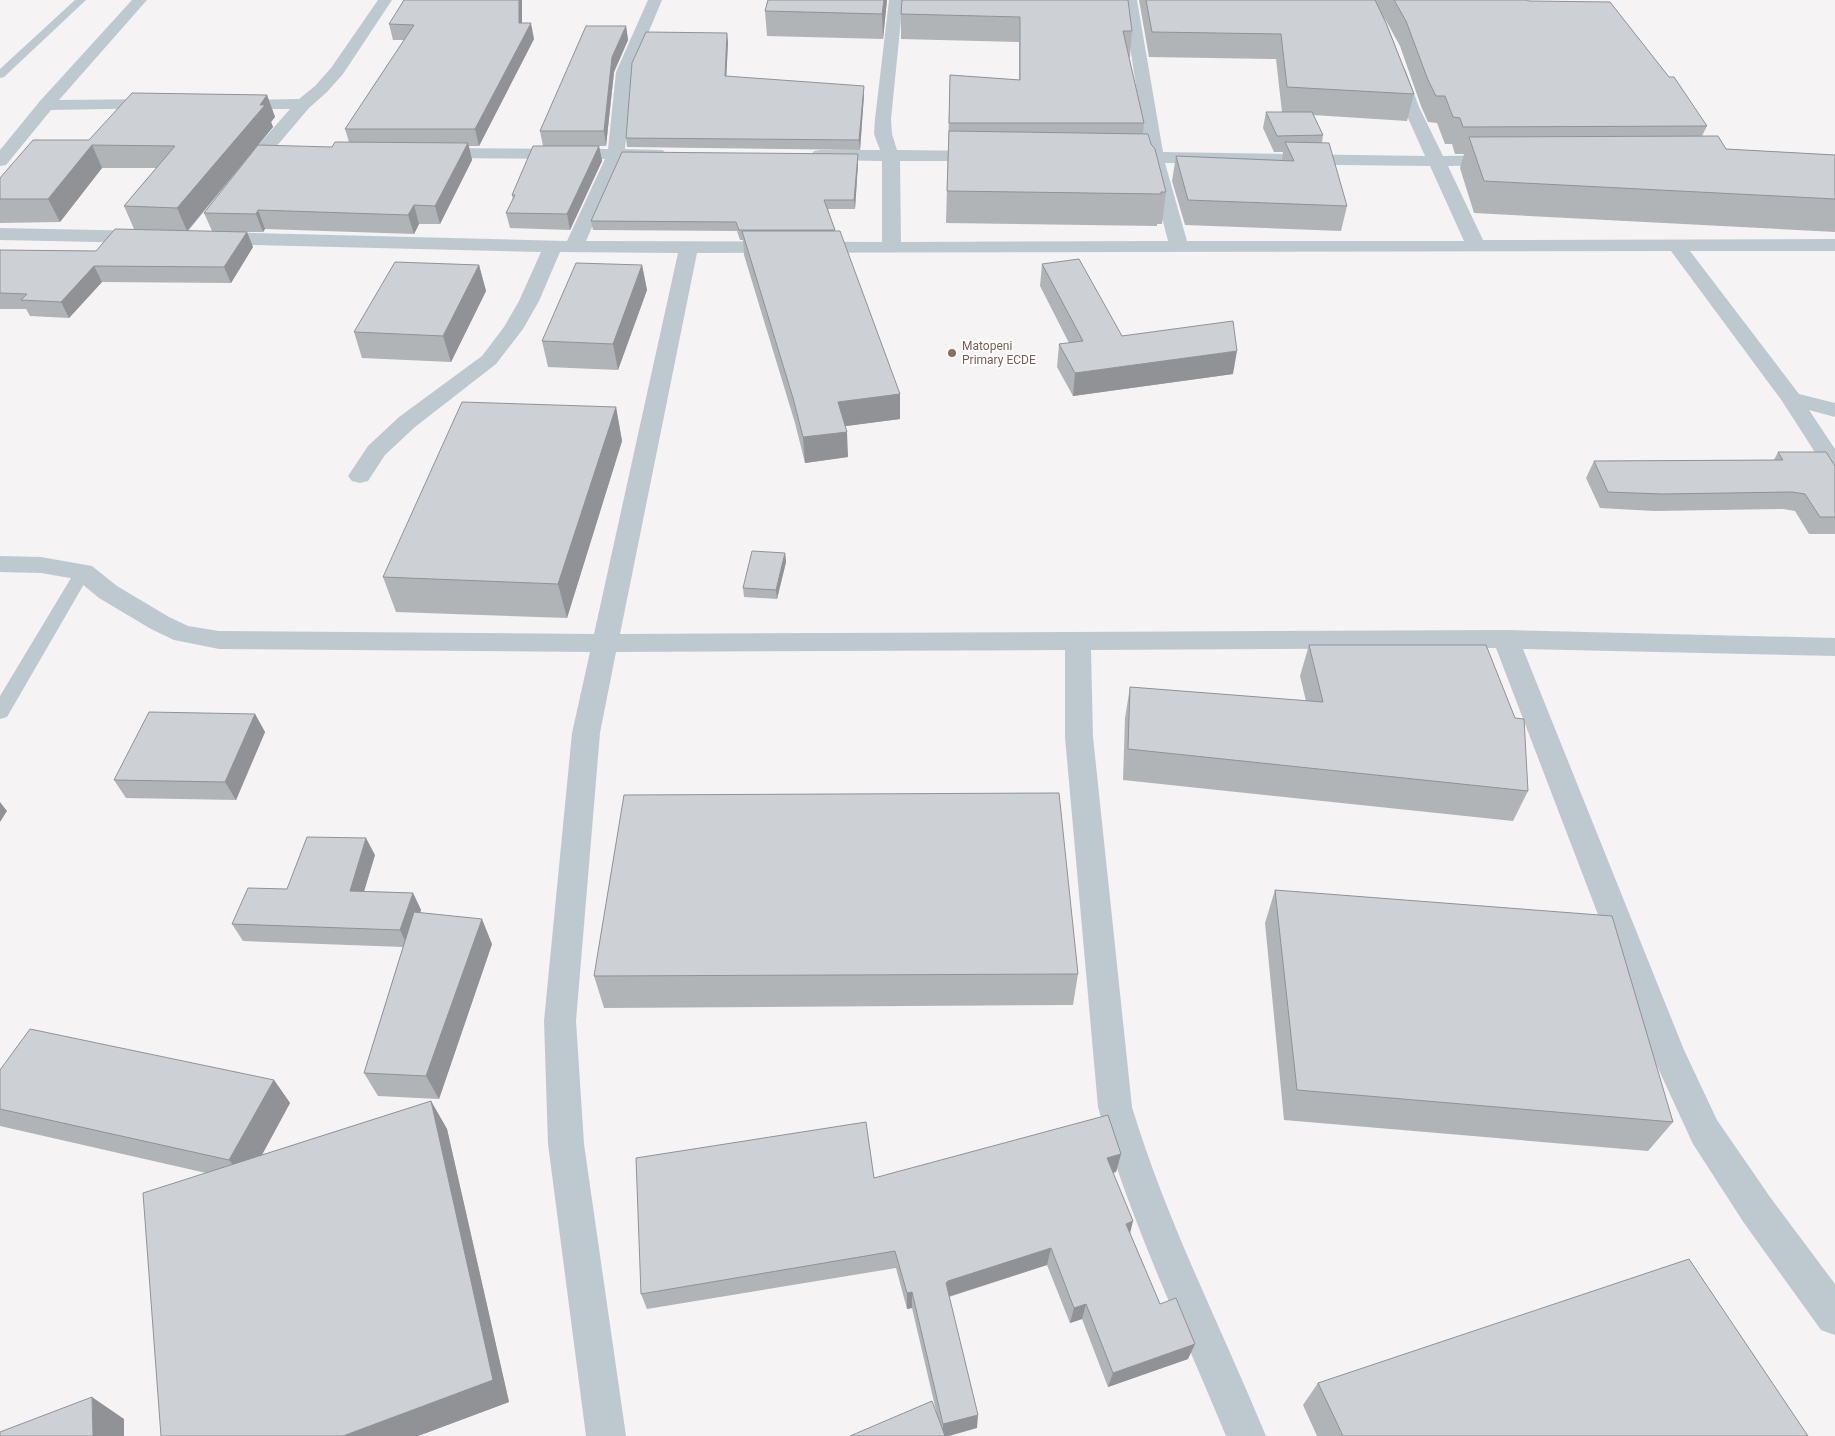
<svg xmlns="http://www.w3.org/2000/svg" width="1835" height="1436" viewBox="0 0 1835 1436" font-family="Roboto,sans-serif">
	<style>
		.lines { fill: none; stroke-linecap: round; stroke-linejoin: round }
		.service { fill: #bec9cf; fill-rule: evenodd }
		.minor { fill: #bec9cf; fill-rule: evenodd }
		.wall { fill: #b0b4b7 }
		.shaded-wall { fill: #909295 }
		.building { fill: #cdd1d5; stroke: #909295 }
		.education-dot { fill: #8d6e63; stroke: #fff; stroke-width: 2 }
		.labels { text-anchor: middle; stroke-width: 4; stroke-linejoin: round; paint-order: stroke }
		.far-education-label { font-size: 12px; fill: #785e54; stroke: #fff; text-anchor: start }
	</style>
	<rect width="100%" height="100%" fill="#f5f3f3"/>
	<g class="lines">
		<!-- service -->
		<path class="service" d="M75,0H86L4,77L0,78V69Z
			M83,566L89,568L91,572L7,717L0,719V696L77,568Z"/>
		<!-- minor -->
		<path class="minor" d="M132,0H147L59,100L160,99L166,100L168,104L166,108L51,110L6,165L0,166V150L40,101Z
			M378,0H392L343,74L327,92L309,108L275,148L293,149L296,153L293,157L287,158L255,157L252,153L255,149L290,109H233L227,108L225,104L227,100L299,99L315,86L331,68Z
			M648,0H662L632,72L625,149L663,150L666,154L663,158L622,159L586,241L882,242V161L820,160L814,159L811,155L814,151L820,150H880L874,134L875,119L889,0H903L891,119L892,134L897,150L985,151L991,152L994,156L991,160L985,161H900L901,242L1168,241L1148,163L1114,161L1111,157L1114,153L1146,152L1123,0H1137L1163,152L1425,156L1403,107L1390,71L1392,68H1404L1406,71L1419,107L1443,156L1500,155L1506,156L1509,160L1506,164L1500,165L1448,166L1483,240L1835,239V251H1690L1799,394L1835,403V417L1809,410L1835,449V473L1827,471L1782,401L1671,251L697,253L620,634L1506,630L1835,638V656L1523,649L1684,1050L1717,1120L1770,1197L1835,1284V1335L1821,1330L1744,1223L1693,1144L1651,1053L1496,648L1091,650L1093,737L1132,1107C1166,1220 1221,1327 1266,1436H1226C1182,1329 1129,1219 1098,1107L1065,737V650L616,652L600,733L576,1021L584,1144L626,1436H586L548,1144L544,1021L572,733L590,652L219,649L174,640L151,629L99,598L76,579L41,573L0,572V556L41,557L92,566L117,586L169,617L188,626L219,631L594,634L678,253L560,252L539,301L523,329L496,364L415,427L385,455L368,481L360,483L352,481L348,476L368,446L399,417L482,356L504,327L519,301L541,252L212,244L205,242L203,238L205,234L212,232L567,241L605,159L433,158L427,157L424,153L427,149L433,148L608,149L616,72ZM1165,163L1430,166L1464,241H1187Z
			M0,228L146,231L153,233L155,237L153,241L146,243L0,240Z"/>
	</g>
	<!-- wall -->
	<path class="wall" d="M522,0V23L534,39L479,146H469L472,160L440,224H419L414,234L265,229L263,232H247L253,247L231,283L102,282L69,318L30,316L26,309H0V250L96,251L134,229L124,206L156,168H102L60,222L0,223V178L89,140L267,95L275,117L271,122L273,127L188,231H212L204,213L332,147L349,142L345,129L404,40H393L389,24Z
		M768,0H887L883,39L767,36L765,11Z
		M902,0L1132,31L1130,57H1129L1144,123L1143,134L1151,144L1166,192L1162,224H1157V226L946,223L950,75L1019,80V42L901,39V14Z
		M1139,0H1527L1707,126L1702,136L1726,149L1835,155V232L1474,213L1460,168L1464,154H1455L1452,144H1445L1437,123L1428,122L1421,106L1400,46L1384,17L1414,94L1407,121L1313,115L1323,135L1322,142L1347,206L1341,231L1185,225L1172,181L1176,156L1282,160L1283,152H1274L1263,128L1266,112H1282L1276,59L1149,57Z
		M626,26L628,40L614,72L606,146H595H599L602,161L570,230L510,228L506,213L513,200L512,195L543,146L540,131Z
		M728,42L726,76L864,95L860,150L627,147L626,138Z
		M858,164L855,209H828L835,231L900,394V419L845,426L848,457L805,463L795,423L744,255L743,240H740L737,231L593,230L591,221Z
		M1042,264L1122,336L1233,374L1073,396L1057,367L1059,344L1069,343L1040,286Z
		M479,265L486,291L451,362L362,358L354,332Z
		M642,265L647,290L618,370L548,367L542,341Z
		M616,407L622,441L567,618L396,612L383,577Z
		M1778,452L1835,466V534H1809L1795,511L1783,509L1654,511L1600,508L1586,478L1594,461L1774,460Z
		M785,553L786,562L777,599L744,597L743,588Z
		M1309,645L1528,791L1513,821L1123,780L1125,718L1130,687L1306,701L1300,676Z
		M255,714L265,732L236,800L126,798L114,780Z
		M375,855L364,891L413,893L421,910L420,912L492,944L439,1099L378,1096L364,1073L403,947L243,941L232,924L287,889Z
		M1275,890L1673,1122L1648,1151L1284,1120L1265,923Z
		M1078,974L1073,1005L604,1008L594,976Z
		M0,1070L274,1080L290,1103L262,1155L431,1101L447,1129L509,1402L418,1436H161L206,1173L0,1126Z
		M1121,1154L1116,1172L1113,1173L1130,1233L1160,1304L1188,1359L1108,1387L1082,1319L1070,1323L1047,1265L949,1297L977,1428L850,1436L938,1419L912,1308L907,1309L896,1268L647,1309L641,1294L874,1178Z
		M1318,1383L1808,1436H1317L1303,1405Z"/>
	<!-- shaded-wall -->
	<path class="shaded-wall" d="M519,0H522V39L519,23Z
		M884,0H887L883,39L882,14Z
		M531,23L534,39L479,146L475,129Z
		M626,26L628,40L614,72L606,146L604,131L612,57Z
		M727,33L728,42L726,85L725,76Z
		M864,86V95L860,150L859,140Z
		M267,95L275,117L271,122L273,127L187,231L177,208Z
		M468,143L472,160L440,224L435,206Z
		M92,145L102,168L60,222L48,199Z
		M599,146L602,161L570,230L567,214Z
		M858,154V164L855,209L854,200Z
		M414,205L419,224L414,234L408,215Z
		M258,210L265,229L263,232L256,214Z
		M247,232L253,247L231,283L224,267Z
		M479,265L486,291L451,362L443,336Z
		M642,265L647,290L618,370L613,344Z
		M94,266L102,282L69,318L61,302Z
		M1237,351L1233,374L1073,396L1075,373Z
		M900,394V419L839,427L838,402Z
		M616,407L622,441L567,618L558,584Z
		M847,432L848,457L805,463L803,437Z
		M785,553L786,562L777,599L776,590Z
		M255,714L265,732L236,800L225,782Z
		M0,802L7,811L0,822Z
		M366,838L375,855L359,908L350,891Z
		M413,893L421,910L408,947L400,930Z
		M482,919L492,944L439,1099L426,1076Z
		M274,1080L290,1103L247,1182L229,1160Z
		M431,1101L447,1129L509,1402L418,1436H343Z
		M1121,1154L1116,1172L1102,1175L1107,1158Z
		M1133,1221L1129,1238L1126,1224Z
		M1051,1248L1047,1265L947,1297L946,1283L948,1281Z
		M912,1292V1308L907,1309V1293Z
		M1086,1304L1082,1319L1070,1323L1074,1308Z
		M1195,1344L1188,1359L1108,1387L1113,1373Z
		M92,1397L124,1419V1436H93Z
		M978,1415L977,1428L949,1436H943V1424Z"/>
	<!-- building -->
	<path class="building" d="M404,0H519V23H531L475,129H345L414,25L389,24Z
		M768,0H884L882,14L765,11Z
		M902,0H1128L1132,31H1123L1144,123H949L950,75L1020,80V17L901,14Z
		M1146,0H1375L1386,23L1414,94L1287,87L1281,34L1152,32Z
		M1394,0H1527L1529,1L1610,2L1669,77H1674L1707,126L1463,127L1460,118L1453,117L1445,96H1436L1428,80L1406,21Z
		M586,26H626L612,57L604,131H540Z
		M646,32L727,33L725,76L864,86L859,140L626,138L632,63Z
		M132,93L267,95L260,105H265L177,208L124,206L175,146L92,145L48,199H0V178L33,140H89Z
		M1266,112H1312L1323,135L1277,136Z
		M949,131L1148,134L1151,144L1155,149L1166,192H1161V194L947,191Z
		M1718,136L1726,149L1835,155V199L1484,181L1469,137Z
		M335,142L468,143L435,206L414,205L408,215L258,210L256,214L204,213L258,145L332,147Z
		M1285,142L1329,143L1347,206L1188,200L1176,156L1294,161Z
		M533,146H599L567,214L506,213L515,195H512Z
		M622,152L858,154L854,200H824L835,230H739L736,222L591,221Z
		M115,229L247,232L224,267L94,266L61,302L21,300L27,294L0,293V250L96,251Z
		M742,231H840L900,394L838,402L847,432L803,437L793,398Z
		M1079,259L1122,336L1233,321L1237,351L1075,373L1059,344L1083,341L1042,264Z
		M395,262L479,265L443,336L354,332Z
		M576,263L642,265L613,344L542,341Z
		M462,402L616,407L558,584L383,577Z
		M1778,452H1826L1835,466V517H1820L1805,494L1792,492L1662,494L1608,492L1594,461L1783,460Z
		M752,551L785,553L776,590L743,588Z
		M1309,645H1486L1515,718L1524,719L1528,791L1128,749L1130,687L1323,702Z
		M149,712L255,714L225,782L114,780Z
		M1059,793L1078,974L594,976L624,795Z
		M307,837L366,838L350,891L413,893L400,930L232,924L248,888L287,889Z
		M1275,890L1612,916L1673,1122L1297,1090Z
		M414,912L482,919L426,1076L364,1073Z
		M30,1029L274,1080L229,1160L0,1109V1070Z
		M431,1101L493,1380L343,1436H161L143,1193Z
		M1108,1115L1121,1154L1107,1158L1133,1221L1126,1224L1160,1304L1176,1298L1195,1344L1113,1373L1086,1304L1074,1308L1051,1248L948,1281L946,1283L978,1415L943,1424L912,1292L907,1293L895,1251L641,1294L636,1158L866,1122L874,1178Z
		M1689,1259L1808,1436H1343L1318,1383Z
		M92,1397L93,1436H0V1432Z
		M932,1401L945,1436H850Z"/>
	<!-- markers -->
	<circle class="education-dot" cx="952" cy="353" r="5"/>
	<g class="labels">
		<!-- far-education labels -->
		<g class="far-education-label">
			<text x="962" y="350">Matopeni<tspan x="962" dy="14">Primary ECDE</tspan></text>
		</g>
	</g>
</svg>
